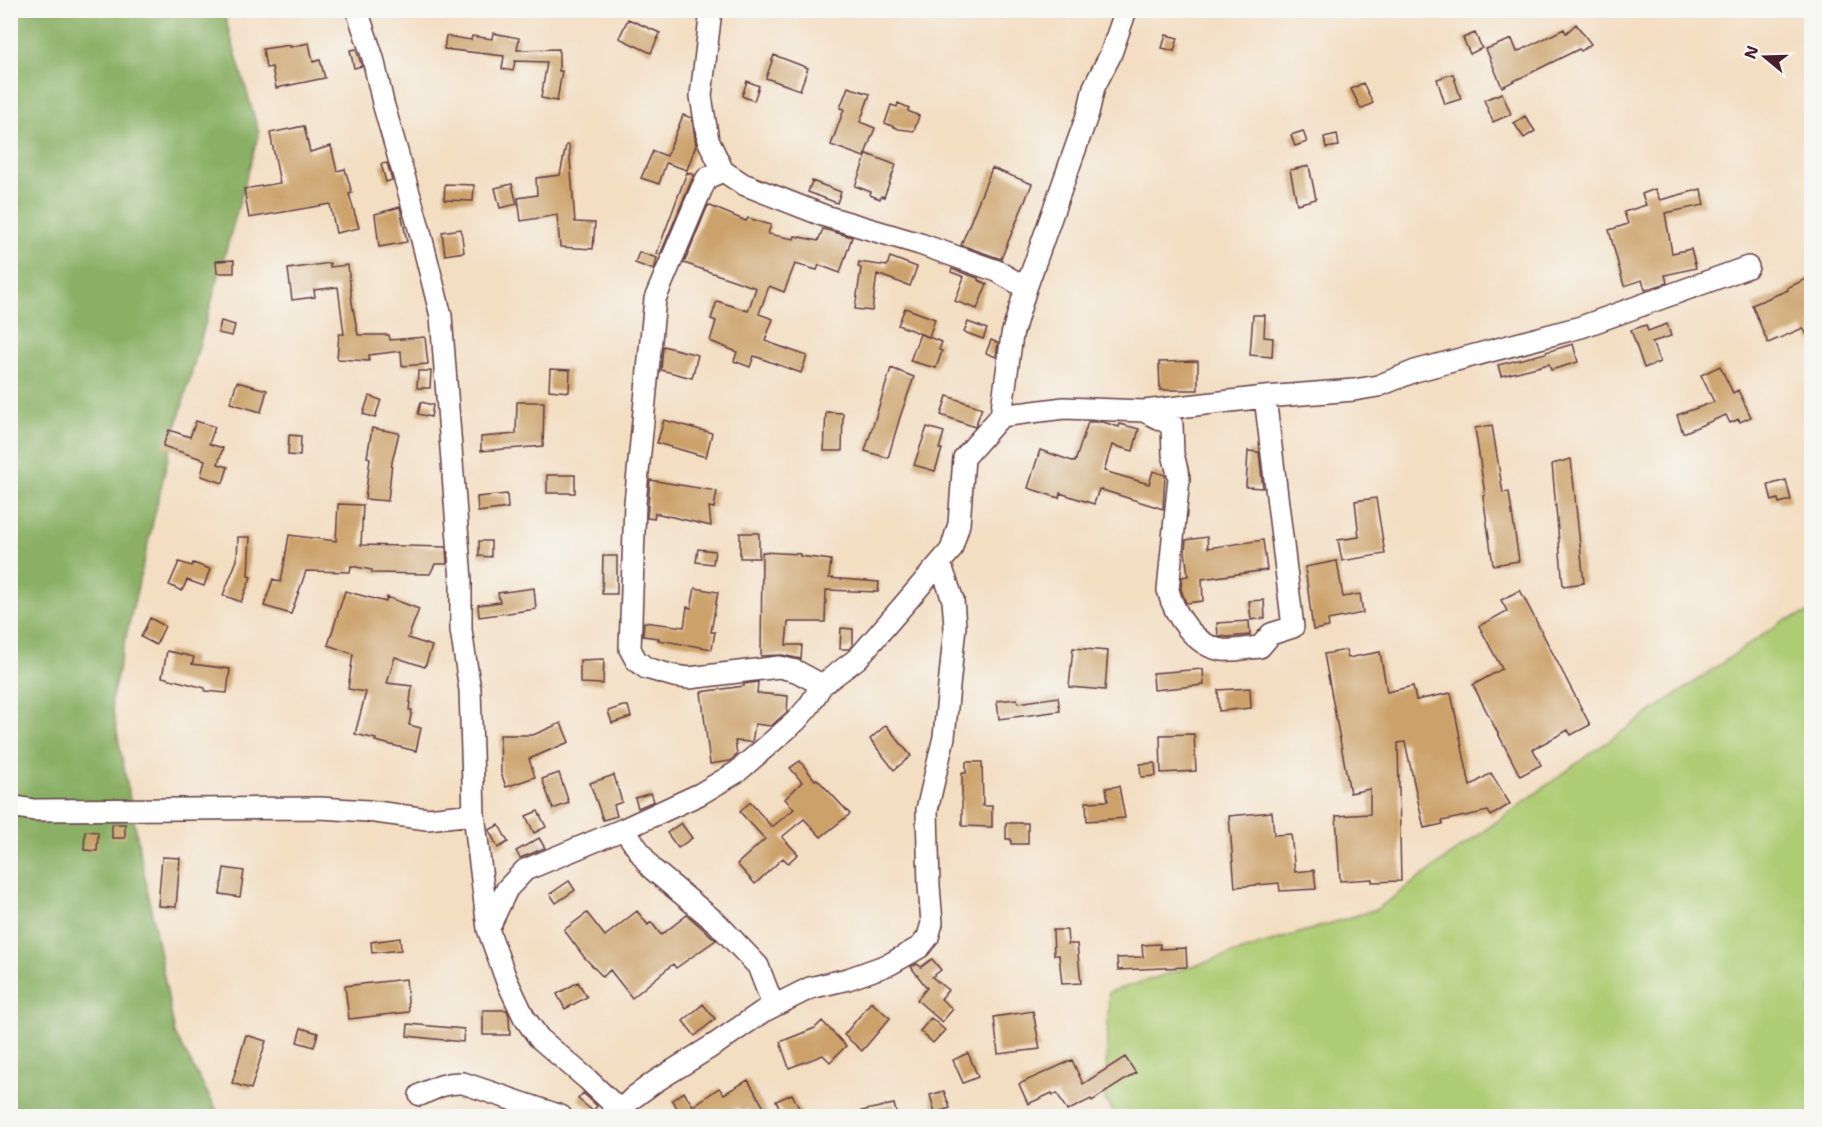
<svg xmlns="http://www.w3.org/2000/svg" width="1822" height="1127" viewBox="0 0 1822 1127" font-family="'Shantell Sans',sans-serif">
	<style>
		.green { fill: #aecc73; stroke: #7c764f; stroke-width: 1.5 }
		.forest { fill: #8ab065; stroke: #6a6848; stroke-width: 1.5 }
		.building { fill: #cca26a }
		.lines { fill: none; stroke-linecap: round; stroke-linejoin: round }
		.minor-casing { stroke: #633c42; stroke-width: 24 }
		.minor { stroke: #fff; stroke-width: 21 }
	</style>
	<rect width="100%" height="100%" fill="#f6f6f2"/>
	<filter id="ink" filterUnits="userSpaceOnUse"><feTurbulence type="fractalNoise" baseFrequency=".0167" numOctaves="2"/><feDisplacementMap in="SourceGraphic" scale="12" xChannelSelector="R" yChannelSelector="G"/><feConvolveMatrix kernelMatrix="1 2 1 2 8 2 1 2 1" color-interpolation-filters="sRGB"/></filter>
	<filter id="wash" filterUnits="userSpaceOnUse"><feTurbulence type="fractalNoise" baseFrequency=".008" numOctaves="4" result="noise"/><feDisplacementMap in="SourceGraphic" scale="24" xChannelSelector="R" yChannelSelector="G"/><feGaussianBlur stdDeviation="1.35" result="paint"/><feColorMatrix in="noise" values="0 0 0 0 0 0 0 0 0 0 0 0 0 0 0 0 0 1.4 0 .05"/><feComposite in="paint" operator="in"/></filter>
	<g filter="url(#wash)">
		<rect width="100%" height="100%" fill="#f3dec2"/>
		<!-- green -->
		<path class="green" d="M1811,612V1116H1116L1105,1099L1109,992L1377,909L1591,753L1783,621Z"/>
		<!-- forest -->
		<path class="forest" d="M10,11H223L259,133L170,449L111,701L175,1034L220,1116H11Z"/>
		<g id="blocks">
			<!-- building -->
			<path class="building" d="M628,19L660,33L651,53L619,38Z
				M1576,24L1591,44L1581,51L1579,49L1502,87L1486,49L1512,39L1517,52L1564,29L1566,33Z
				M493,33L519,38L517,50L559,49V71H562L557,101L541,98L547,62L515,61L513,71L502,69L504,56L444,49L446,36L471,40L472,36L492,39Z
				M1475,33L1482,48L1470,54L1463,38Z
				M1166,35L1178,38L1174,51L1162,48Z
				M309,43L313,62L320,60L325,78L276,88L272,67L266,68L263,49L290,45V47Z
				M356,49L362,66L354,68L350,50Z
				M774,55L808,68L800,90L766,78Z
				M1453,74L1461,99L1445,104L1437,79Z
				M747,81L759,86L754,101L742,96Z
				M1363,83L1373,103L1361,109L1351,89Z
				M848,87L870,94L860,122L875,128L864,157L831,145L844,109L840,108Z
				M1502,93L1511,114L1493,122L1484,100Z
				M898,103L909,108L908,111L919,116L914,131L899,129L885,123L891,105L897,107Z
				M683,115L692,118L696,145L687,170L666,163L659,184L641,178L653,151L667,156Z
				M1525,116L1535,131L1524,138L1514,123Z
				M304,126L310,152L331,146L337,171L345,169L352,193L349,194L359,228L336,233L330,204L249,218L244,189L280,183L270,133Z
				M1303,131L1307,142L1295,146L1291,135Z
				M1337,134L1339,146L1326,148L1324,137Z
				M566,145H569L575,222L595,223L593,249L560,247L557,215L521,221L518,198L537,195L536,178L560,175Z
				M867,154L896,165L884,197L881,196L880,199L870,195L871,192L855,186Z
				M387,163L392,180L386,182L381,164Z
				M1309,166L1316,199L1297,204L1290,170Z
				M992,168L1032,184L1001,259L961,245Z
				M687,172L694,175L660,255L657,253Z
				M812,181L841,192L837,203L808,192Z
				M445,184L474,185L473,201L444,200Z
				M512,184L517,204L500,208L495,188Z
				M1655,189L1660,200L1701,189L1704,205L1665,213L1672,253L1691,249L1696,268L1665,275L1667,283L1645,290L1642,280L1624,286L1609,230L1628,224L1624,212L1646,205L1642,194Z
				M708,205L746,221L748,218L771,225L768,234L794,239L795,236L818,241L823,229L852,237L840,273L819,265L817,270L795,264L784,292L769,286L759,314L773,319L765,341L807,356L801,373L754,356L750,367L734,361L737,352L710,341L716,321L711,319L717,301L748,311L756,288L684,263Z
				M400,207L407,242L379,247L375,214Z
				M461,229L464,252L445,255L442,232Z
				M639,252L657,258L654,270L635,263Z
				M890,257L917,267L910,286L877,274L872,311L855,309L861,268L858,267L859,262L887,266Z
				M234,260V273H217L216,261Z
				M330,263V267L348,265L352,303L358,335H389L390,340L425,337L428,364L402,366L401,351L369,355V361L337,359L339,334H344L338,287L314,290L315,297L292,300L288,269Z
				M952,269L978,278V280L987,284L977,309L955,301L964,277L951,272Z
				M1812,276V344L1803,328L1768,343L1752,305L1788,290L1787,288Z
				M905,308L935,319L929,337L898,325Z
				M1253,315H1265L1264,337L1273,338L1272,357L1250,355Z
				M221,321L235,325L232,336L218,333Z
				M968,322L987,329L983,339L964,332Z
				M1667,324L1671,336L1652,342L1660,362L1644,368L1631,330L1646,325L1648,331Z
				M920,334L942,342L939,350L942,351L936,368L910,361Z
				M991,340L998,343L996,357L986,353Z
				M1573,344L1578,362L1551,370L1549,364L1501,376L1498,365L1546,353V352Z
				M663,346L698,355L692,378L661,370Z
				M1198,361V390H1160L1159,362Z
				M1720,366L1733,393L1738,390L1751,417L1740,422L1739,419L1730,423L1726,415L1683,433L1677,415L1714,402L1701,375Z
				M891,368L914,377L900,417L888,458L865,451Z
				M550,369L570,370L569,392L549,390Z
				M418,371H431L430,388H417Z
				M237,382L267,390L261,412L230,403Z
				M369,396L381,400L375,418L363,414Z
				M947,396L982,408L975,427L941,415Z
				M421,402L433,405L431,417L418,414Z
				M517,402H544L543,446L481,451V437L516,434Z
				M826,412L843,413L842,451H824Z
				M664,420L712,433L706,457L657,443Z
				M196,421L215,427L209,444L223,448L218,464L228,467L223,483L201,476L205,460L163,446L169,430L190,437Z
				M1088,422H1103L1119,427L1120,424L1139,429L1133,451L1112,445L1104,471L1149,484L1153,471L1165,475L1163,509L1099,489L1094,504L1060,493L1059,498L1028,488L1040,450L1075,462Z
				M1492,425L1503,493L1509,492L1519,561L1493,565L1483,496L1485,495L1475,428Z
				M927,427L944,432L939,449H942L935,471L914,465Z
				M372,428L399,433L392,462L388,501L365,499L370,458L367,457Z
				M289,435L301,436L300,456L288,455Z
				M1248,451L1259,452L1263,488L1246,487Z
				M1571,459L1584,583L1563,586L1552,464Z
				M547,475H575V493H547Z
				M650,480L717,491L714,508L709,507L711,526L655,513L654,519L647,518Z
				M1786,480L1791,500L1779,503L1778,499L1772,501L1768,485Z
				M507,494L508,508L478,512L477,497Z
				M1376,498L1385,554L1342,561L1338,540L1359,537L1355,501Z
				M338,504L363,505L361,545L446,547L447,564H435L430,574L372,573V570L351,566L350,572L306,571L291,614L264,606L273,579L281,582L289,535L336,541Z
				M740,533H759V558H740Z
				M238,537H250L248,576L251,577L241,602L223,595L237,560Z
				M1207,537L1208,548L1263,540L1267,570L1202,579L1203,601L1186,603L1181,589L1182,577L1188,576L1185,551L1186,540Z
				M479,541H491V557L479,556Z
				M698,549L715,551L713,564L696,562Z
				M762,552L800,554V556L831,560L829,578L879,582L878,592L826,590L825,622H788L786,645H802L801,659L782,655L761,656Z
				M603,556H617V594H602Z
				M1337,561L1343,597L1360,594L1363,613L1328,620L1329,627L1313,630L1305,567Z
				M179,562L192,566L193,563L210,569L204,586L187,580L182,591L169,585Z
				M534,588L536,609L479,617L478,605L500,602L498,593Z
				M695,588L718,592L711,632H715L712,649L658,640L659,638L643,636L644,622L684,627L687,607L691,608Z
				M1520,590L1590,725L1571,735L1568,730L1533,749L1541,765L1520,776L1473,685L1502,669L1479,626L1507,611L1501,600Z
				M345,591L386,602L387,597L419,609L408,638L432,646L425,667L395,657L387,683L412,686L409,710H412L409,725L421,728L416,751L375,741L376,739L355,734L366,692L348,689L353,654L328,645Z
				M1264,600L1265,618L1251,620L1249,601Z
				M150,618L165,626L156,645L141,637Z
				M1249,621L1250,635L1228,637L1218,636L1217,623Z
				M841,628L853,629V644L849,649H840Z
				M1073,648L1108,651L1105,690L1069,687Z
				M1346,650L1348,658L1380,652L1387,692L1413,686L1416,700L1451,693L1470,786L1491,773L1510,804L1491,816L1488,811L1442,821L1443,824L1424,828L1405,742L1398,743L1401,881L1372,882V879L1340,881L1336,816L1370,814V789L1350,793L1324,654Z
				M167,651L194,657L192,664L230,669L227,693L205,691V688L162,677Z
				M604,659L603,684L580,683V660Z
				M1203,669L1204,685L1154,690L1153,673Z
				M758,682L757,693L788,696L787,712L771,726L755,724L752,742L735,741L737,755L730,761L710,764L701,692L744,686V684Z
				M1250,688L1251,708L1219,711L1218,690Z
				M1058,697L1060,711L999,719L997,701L1017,699L1018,703Z
				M623,706H628L631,717L612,723L608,711Z
				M561,723L569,742L529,759L535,777L506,787L501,773L500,735H533Z
				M886,725L911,756L894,770L870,739Z
				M1194,734L1196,771L1161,773L1160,735Z
				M800,761L815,780L817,779L850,814L821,837L804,819L782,837L798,854L788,863L783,858L755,884L737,864L765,839L740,812L750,802L772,827L794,809L785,799L802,782L790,768Z
				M966,762H982L983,806H992V827L962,826V773H966Z
				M1155,763L1156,776L1141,777L1140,764Z
				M559,773L569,803L553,809L542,779Z
				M614,775L622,802L614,805L617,816L603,820L590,783Z
				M1119,786L1125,818L1087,821L1086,802L1108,801L1106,788Z
				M651,793L654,801L638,808L635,798Z
				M538,811L546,827L534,833L526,816Z
				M1272,812L1274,835L1291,834L1295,872L1314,870L1316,889L1280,891L1279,883L1235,887L1229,816Z
				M681,823L692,838L678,848L667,833Z
				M1006,823H1028V844H1011V839H1006Z
				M112,824H125V838H112Z
				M499,825L508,842L498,848L489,830Z
				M85,831L98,832L97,851L84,850Z
				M539,838L545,848L520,858L516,851Z
				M162,857L180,858L176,907L158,906Z
				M224,868L244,871L240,897L220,894Z
				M569,881L575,890L556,903L550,894Z
				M637,911L648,925L651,922L661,935L687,915L716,940L676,968L673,964L632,998L610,970L603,977L584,957L564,930L587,913L605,936Z
				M1053,930H1067L1068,944H1077L1081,983L1062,984L1059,955H1054Z
				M400,938L401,950L372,953L371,942Z
				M1160,944V949L1186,948L1187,967L1118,970L1117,958L1143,957L1142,945Z
				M932,959L941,970L932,977L948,990L941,999L953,1009L942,1022L917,1000L927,988L911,967L917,964L921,967Z
				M406,979L409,1012L349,1019L345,986Z
				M578,982L587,997L565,1009L557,994Z
				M871,1002L890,1018L862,1051L844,1035Z
				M703,1004L715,1019L695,1036L683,1021Z
				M483,1010H507L509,1016L510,1035H483Z
				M1033,1011L1040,1049L998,1054L994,1017Z
				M931,1018L945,1030L933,1043L920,1031Z
				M822,1021L846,1046L830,1062L823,1055L789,1068L780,1042L815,1028Z
				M408,1024L464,1029L463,1042L407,1036Z
				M301,1028L318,1033L314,1047L297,1042Z
				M246,1035L266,1041L251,1089L232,1083Z
				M968,1053L978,1077L963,1083L953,1060Z
				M1125,1057L1136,1073L1092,1101L1091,1099L1067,1111L1057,1093L1053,1095L1052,1093L1028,1104L1019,1084L1072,1060L1083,1084Z
				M748,1080L769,1116H753L748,1109L741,1113L738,1107L725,1116H677L681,1114L672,1100L684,1092L693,1106L719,1088L724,1094Z
				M944,1091L950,1108L935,1113L930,1095Z
				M583,1093L597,1106L593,1111L578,1099Z
				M792,1094L803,1116H784L776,1101Z
				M894,1104L897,1116H862L861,1111Z"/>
		</g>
	</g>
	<g filter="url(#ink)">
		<use href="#blocks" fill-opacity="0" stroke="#633c42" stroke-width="1.5"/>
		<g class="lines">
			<defs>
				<path id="minor" d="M357,10L373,58L383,103L419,228L441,316L461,580V630L470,690L474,814
					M711,10L701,96L708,140L723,171L743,184L825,216L920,244L997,271L1026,288
					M723,171L707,178L701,190L655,299L635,503L630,649L636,660L646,668L674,676L689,678L779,667L796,671L822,685
					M1144,411L1172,425L1173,454L1179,478L1168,590C1174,614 1195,647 1223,650C1235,651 1248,648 1260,647L1271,634L1293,627L1265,397
					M1001,416L1064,408L1144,411L1265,397L1354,390L1378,386L1415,371L1581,327L1748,267
					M10,806L34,810L320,808L368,811L427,819L474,814L488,929L506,979L524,1017L539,1038L587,1079L626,1116
					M624,829L651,868L718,924L758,966L773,1005
					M488,929L507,889L525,870L624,829L700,794L737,772L796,721L809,706L822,685L858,658L951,550L959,524L964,458L1001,416L1012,335L1026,288L1088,113L1094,87L1110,56L1126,10
					M420,1095C435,1088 446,1082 463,1083L561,1116
					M614,1116L634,1097L656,1081L717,1043L762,1012L810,988L848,979L890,964L920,947L928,937L932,923L929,886L927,810L944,737L955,626L953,600L940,563"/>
			</defs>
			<!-- minor casing -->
			<use href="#minor" class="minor-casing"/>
			<!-- minor -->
			<use href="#minor" class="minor"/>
		</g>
	</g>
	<!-- margin -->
	<rect width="1822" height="1127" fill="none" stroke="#f6f6f2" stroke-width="36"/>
	<!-- north arrow -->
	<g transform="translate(1765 57) rotate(289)" stroke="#f6f6f2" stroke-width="4.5" paint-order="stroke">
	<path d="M0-4.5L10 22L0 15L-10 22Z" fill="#4a1f2b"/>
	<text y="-9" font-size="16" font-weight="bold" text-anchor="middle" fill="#4a1f2b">N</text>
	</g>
</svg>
